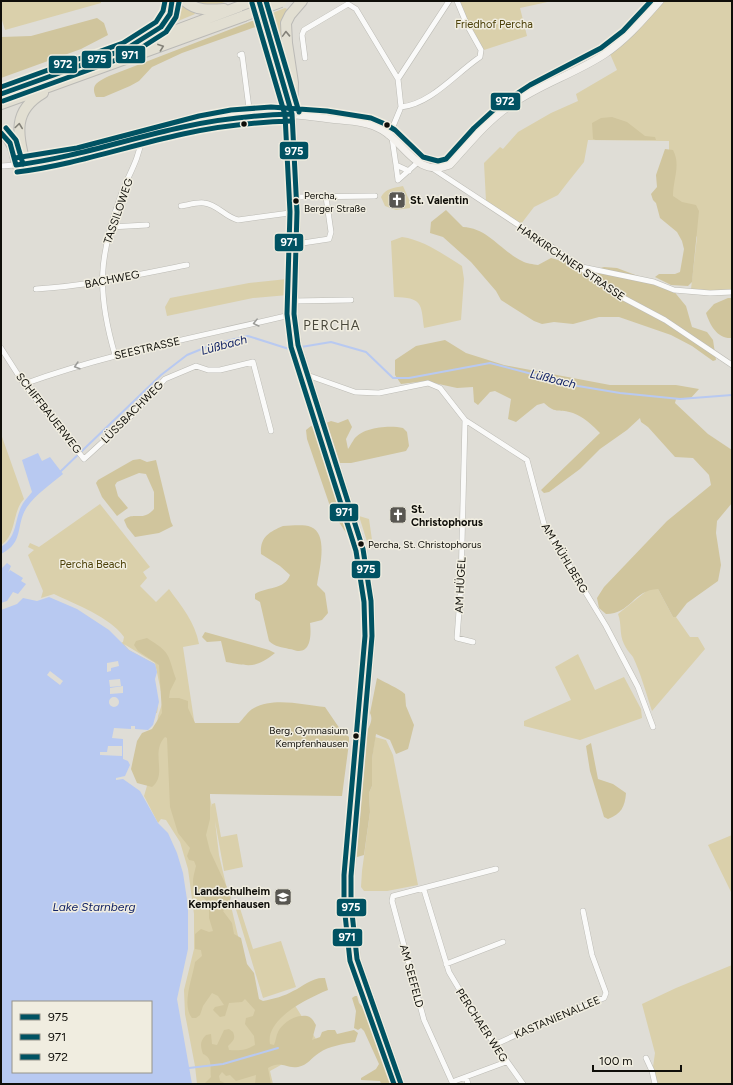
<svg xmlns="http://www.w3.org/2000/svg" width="733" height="1085" viewBox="0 0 733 1085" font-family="Figtree,sans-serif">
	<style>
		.green { fill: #dad0ab }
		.forest { fill: #d0c59d }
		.water { fill: #b8c9f1; fill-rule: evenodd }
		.pier { fill: #dfddd6 }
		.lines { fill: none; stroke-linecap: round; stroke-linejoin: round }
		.stream { stroke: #b8c9f1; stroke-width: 2 }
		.street-casing { stroke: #bcbbb5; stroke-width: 6 }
		.secondary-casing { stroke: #bcbbb5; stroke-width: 8 }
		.primary-casing { stroke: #bbbab6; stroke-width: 10 }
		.highway-casing { stroke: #bbbab6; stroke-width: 12 }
		.street { stroke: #fafaf9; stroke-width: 5 }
		.secondary { stroke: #f3f1ed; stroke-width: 7 }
		.primary { stroke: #ebeae1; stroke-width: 8 }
		.highway { stroke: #e2dfd2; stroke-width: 10 }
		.highway-bridge-casing { stroke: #bbbab6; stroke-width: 12; stroke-linecap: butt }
		.highway-bridge { stroke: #e2dfd2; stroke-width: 10 }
		.bus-1-casing { stroke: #f0ede0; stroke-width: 8 }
		.bus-2-casing { stroke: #f0ede0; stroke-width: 8 }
		.bus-3-casing { stroke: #f0ede0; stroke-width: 8 }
		.bus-1 { stroke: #005262; stroke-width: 5 }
		.bus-2 { stroke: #005262; stroke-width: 5 }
		.bus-3 { stroke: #005262; stroke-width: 5 }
		.oneway { stroke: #838178 }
		.oneway2 { stroke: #9c9c99 }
		.bus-dot { fill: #0f0e09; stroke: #f0ede0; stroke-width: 1.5 }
		.labels { text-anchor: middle; stroke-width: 3; stroke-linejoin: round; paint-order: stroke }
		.bus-label { font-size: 10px; fill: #0f0e09; stroke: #f0ede0; text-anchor: start }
		.park-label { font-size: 11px; fill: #4d4109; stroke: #f0ede0 }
		.poi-label { font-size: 11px; font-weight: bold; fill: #0f0e09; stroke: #f0ede0; text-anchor: start }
		.street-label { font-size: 11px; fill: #0f0e09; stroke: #f0ede0 }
		.water-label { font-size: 12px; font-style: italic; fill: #122366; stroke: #f0ede0 }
		.quarter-label { font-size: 13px; letter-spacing: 1px; fill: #4a483c; stroke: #f0ede0 }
		.line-badge { stroke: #f0ede0; stroke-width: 1.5 }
		.badge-label { font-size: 11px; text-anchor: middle; font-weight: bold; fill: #fff }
	</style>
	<rect width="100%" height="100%" fill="#dfddd6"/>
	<!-- green -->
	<path class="green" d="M1,1H101V3L5,30L1,17Z
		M176,1C184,1 191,7 195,14L166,26L174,12Z
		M191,1H229L210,6Z
		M460,1H552L520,8L527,36L484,50L469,24Z
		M655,1H732V292L691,289L697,237L669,204V141L588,140L584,162L568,182L558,195L534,207L521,224L486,201L484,163L500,147L503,149L518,132L551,113L578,101L576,94L617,70L607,47L621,37Z
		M285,8L287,9L283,18L288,77L270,15L272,13Z
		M403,186L410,202V208L396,210L385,206L381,197C386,188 394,188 403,186Z
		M402,237C424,240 444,255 462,266L464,279L461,320L424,328C421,302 422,298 394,297L391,241Z
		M287,279L288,295L253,298L167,316L165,307L170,298L249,283Z
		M1,434L24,499C12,511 17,535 1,545Z
		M100,504L150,567L143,572L147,578L140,586L156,602L169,589C182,607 195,622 199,644L183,647L194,720L212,807V804L215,803L221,837L237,834L243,867L224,871L215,821L219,855L255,1008L291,999L319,1044L270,1071L273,1084H197L195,1066L185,1014L184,990L194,949V914L188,869L180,842L166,820L161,819L158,823L144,796L151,772L158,716L163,701L155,663L124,644L129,650L155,664C156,670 155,674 155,680C154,693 160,698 157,713L131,712L114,646L123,642L124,637C110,617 75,604 54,594L41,598L43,591L28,555L34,550L28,547L30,543L39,547Z
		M359,516L369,519L373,547L369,548Z
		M649,589H658L673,617H676L690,637H698L705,649L652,711C646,693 641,674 633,657C630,653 626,649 624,644C619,634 622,624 618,614Z
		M578,654L595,690L624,677L641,709L642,718L580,740L524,726V721L571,700L555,667Z
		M375,737L386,740L393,755L418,885L387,891H364L361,887L362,871L370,812L369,793L372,786V759Z
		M732,835V894L708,845Z
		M238,902L253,949L281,941L296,987L263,998L234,903Z
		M732,965V1084H658L653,1067L655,1053L642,1004L676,988Z"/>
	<!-- forest -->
	<path class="forest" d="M97,18L104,23L108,35L81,49L1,78V37L31,36Z
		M252,21H260L264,24L182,53L152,67L139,81L130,86L104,97H96C90,84 98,82 109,76Z
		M612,117L627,122L645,136L655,137L656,140H596L593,139L592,123L601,118Z
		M665,149L673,150C681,165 673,179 673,196L682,202L696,205L699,211L692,282L688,286L671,285L655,277L659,274H675L680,272L684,249L682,241L677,232L660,218L656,203L653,200L651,194L657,187L656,175Z
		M446,210L463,227C488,228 501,251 522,261C527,264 533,264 538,265L551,258L593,270L604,267L617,268L672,289L686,306L692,327L707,332L713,340L716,360L713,361L692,346L671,335L619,317H599L573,324L554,322L542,324L534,321L501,300L496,291L471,262L443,237L430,233L431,222Z
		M728,298H732V338C717,339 710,325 706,313L714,304Z
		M445,340L466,353L504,365L610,385H676L699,389L690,399H676L675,403L708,434L732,450V503L717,521L716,533L721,565L718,581L687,603L676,617H673L658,589C633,590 631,614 606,614L599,608L597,598L604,587L667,521L711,485L709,475L693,458L675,457L648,427L641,422L640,418L627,430L600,449L580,469L549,492L544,493L541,490L600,433C592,425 584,417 573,413C559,408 557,415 544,403L537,405L516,422L508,419L511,399L495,391L490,392L478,405L474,402L473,387L457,388L425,381L401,384L395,375V360L416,346Z
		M348,419L352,427L346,439L348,449C350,446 351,444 353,441C361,427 389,425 403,428L407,432L409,446L406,451L351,463H340L326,423L331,421L338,423Z
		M311,426L315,427C321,443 351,524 347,534L332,512L307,439L306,430Z
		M140,459L147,462L156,460L171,522L173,526L159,533L135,537L127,527L124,520C131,513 139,518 146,515C149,514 152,511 154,509V492L146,474L139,473L117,482L115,485L118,496L128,508L117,516L102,497L96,483L98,480L133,460Z
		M283,526C291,526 303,524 311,527C329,534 319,571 317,585L325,593L328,613L322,620L310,623C311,632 312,652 298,651C296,651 292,649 289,649C282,647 275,647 269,641L260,602L255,599V594C265,587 285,590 290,575L280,566L261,554C260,537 269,532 283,526Z
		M205,632L269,650L275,653C255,669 249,666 226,662L221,641L207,642L202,637Z
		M147,638C171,653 167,653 176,679L170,691L169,698H179L188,701V708L195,723H239C243,719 248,711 254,708C274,697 304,705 325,707L340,729L349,737V743L342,796L210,794V819L206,835L210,851L231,896L229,905L223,911L232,923L234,934L241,938L247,964L254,973L259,999L263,1001C273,999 285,996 293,991C304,986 312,977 325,978L328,990C308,998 265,1019 270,1044L274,1045C276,1040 276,1036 278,1032C282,1023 296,1014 307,1016C312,1017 314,1022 316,1025L312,1040L320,1037L322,1032L328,1030H335L337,1034L354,1030L358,1033L355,1042C343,1044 329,1046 319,1053C311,1058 308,1065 298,1067C285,1069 282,1060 268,1068L271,1084H255L256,1075L236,1081L230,1075L226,1076L222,1072L219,1076L220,1081L227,1084H204L211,1077C210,1068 213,1058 203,1054C200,1045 200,1041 206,1035L211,1034L212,1044L217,1045L224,1030L229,1029L233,1032C236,1039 233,1041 228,1046L229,1050C240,1051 246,1050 255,1045L254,1036L245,1024L246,1018L253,1016L255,1010L245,999L242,1002L229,1003L225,1016L220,1017L213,1010L215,1007L224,1005L218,996L212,993L203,1006L200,1015L196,1018H192C181,1005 193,977 195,962L202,956L201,950L195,949V934L201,929L209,932L213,931L209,918V905L204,898L196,895C191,883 193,878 196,866L194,861L189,860L187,856L190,848L178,833L170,807L167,738L165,737C150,752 168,775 152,787L137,783L131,769L137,741L142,733L152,729L162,713L159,665L138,651L134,645L136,641Z
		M377,678C387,684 397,687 405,694L406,706L414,725L408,749L396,754L390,740L376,734L372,759V786L369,793L370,812L364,855L354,858L363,753C366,746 364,740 366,734C368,727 374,721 370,713Z
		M591,743L598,779L613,784L626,793C625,807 621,814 608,819L604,817L590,771L586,746Z
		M355,996H357L359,1003L372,1017L379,1045L386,1057L395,1084H381L380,1081L361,1080V1078L376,1069L379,1064L364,1031L361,1028L358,1030L354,1028L356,1011L352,998Z"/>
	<!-- water -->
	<path class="water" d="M38,453L42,461L50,457L63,474C51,484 36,494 27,507C15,525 25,542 1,554V547C17,537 14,523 21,507C23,502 28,497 32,492L22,460Z
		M7,563L11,566L8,573L10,570L23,578L21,581L26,584L18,594L13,592L7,601L1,603V569Z
		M49,597L77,609L109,630L129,650L155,664L157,672L155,679L159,702L153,725L148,730L135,729V726H131V729L114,728L112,738L123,739V759L128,761L130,765L125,776L116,778V780L123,779L140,791L158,823L168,833L177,853L183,873L188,906V949L177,999L192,1084H1V610L17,604L23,598L37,601ZM13,1002H151V1072H13Z"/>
	<!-- pier -->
	<path class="pier" d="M118,661L119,666L111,668V671L107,672V663Z
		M50,671L63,681L60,685L47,675Z
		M120,679L121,686L110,687L109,680Z
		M123,686V693L110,694V688Z
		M109 702a5 5 0 1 1 10 0a5 5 0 1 1-10 0Z
		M108,746H122V756L100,755V752H107Z"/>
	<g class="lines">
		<!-- stream -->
		<path class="stream" d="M301,347L331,342L366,352L393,378H409L490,363L578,386L620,393L680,399L732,395
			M60,472L161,375L187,355L214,344L248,336L289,349L296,348
			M189,1068L223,1064L278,1048"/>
		<defs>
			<path id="street" d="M240,55L242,54L250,116
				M305,58L302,35L304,30L348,4L356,9L398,79
				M401,107C431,104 455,74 480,57L481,50L467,25L457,1
				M389,136L401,107L398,79L449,1
				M392,138L396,165L409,171
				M396,165L398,180
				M1,166L16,165
				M432,168L552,247L618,295L665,320L732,365
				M398,180L417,163
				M297,197L375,196
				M181,206C188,205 197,202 204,203C217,204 225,217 238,220L297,212
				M110,227L147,225
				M296,244L329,239L331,232L326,197
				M582,267L654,282L674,290L710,293L732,292
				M36,289C87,286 137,275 187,265
				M294,301L351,300
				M1,348L24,384L84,459L131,416L165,379L196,366L208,370H220L253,362L271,431
				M115,355C96,290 99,255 122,192C130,172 138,161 142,138
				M307,375L355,392L379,393L428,383L440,388L465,420L527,460L544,524L606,626L638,687L653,727
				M24,384C112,352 204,336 294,314
				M465,420L461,584L457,638L473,642
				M496,869L393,896L392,901L424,1020L452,1082L506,1062
				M424,890L449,972L477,1019L523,1084
				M446,964L503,942
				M494,1045L553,1018L604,998L606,993L592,955L583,911
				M646,1058L652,1071L655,1084
				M466,1077L468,1084"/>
			<path id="secondary" d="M259,1L278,62L292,114L297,212L294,314L298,345L363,549L371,601L372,636L351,876V904L357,959L401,1084
				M21,165C103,157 181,117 263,114C285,113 308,116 330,119C347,121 367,121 382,130C406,144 416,178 450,165C469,144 487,121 511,105C540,84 575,74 605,54C627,39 643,20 660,1"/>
			<path id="primary" d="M143,40C158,31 170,20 172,1
				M1,94L131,46
				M1,133C12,141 14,152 16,165"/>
			<path id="highway" d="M185,1C196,11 210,10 224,9
				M126,49L254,1
				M1,104L244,16
				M292,114L293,83L287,43L286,23L290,15L302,1
				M25,164C18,134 12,111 43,93"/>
		</defs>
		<!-- street casing -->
		<use href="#street" class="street-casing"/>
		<!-- secondary casing -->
		<use href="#secondary" class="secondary-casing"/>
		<!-- primary casing -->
		<use href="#primary" class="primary-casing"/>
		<!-- highway casing -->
		<use href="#highway" class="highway-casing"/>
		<!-- street -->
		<use href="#street" class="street"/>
		<!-- secondary -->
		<use href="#secondary" class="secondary"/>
		<!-- primary -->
		<use href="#primary" class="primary"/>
		<!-- highway -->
		<use href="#highway" class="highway"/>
		<defs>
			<path id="highway-bridge" d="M244,16L281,2"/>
		</defs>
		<!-- highway-bridge casing -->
		<use href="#highway-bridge" class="highway-bridge-casing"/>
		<!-- highway-bridge -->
		<use href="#highway-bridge" class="highway-bridge"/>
		<defs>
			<path id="bus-1" d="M259,1L292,114L297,212L294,314L298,345L363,549L371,601L372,636L351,876V904L357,959L401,1084
				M1,94L126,49L161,27L170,14L172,1
				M1,133L10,143L16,165
				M16,165C73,158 127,139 183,127C219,119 255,115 292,114"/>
			<path id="bus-2" d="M252,3L285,115L290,212L287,314L291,347L356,551L364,602L365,636L344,875V905L350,961L394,1084
				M3,101L130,55L166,32L176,17L179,2
				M17,172C74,165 127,146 183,134C219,126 255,122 292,121"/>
			<path id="bus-3" d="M266,1L299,112
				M1,87L123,43L156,22L163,11L165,1
				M6,128L16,140L23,164
				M15,158L77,148L199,116L231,110L271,107L327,111L371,118L385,124L395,130L423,157L438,161L446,159L474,128L498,106L530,85L601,48L623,31L651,1"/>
		</defs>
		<!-- bus-1 casing -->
		<use href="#bus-1" class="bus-1-casing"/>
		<!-- bus-2 casing -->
		<use href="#bus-2" class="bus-2-casing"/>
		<!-- bus-3 casing -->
		<use href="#bus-3" class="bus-3-casing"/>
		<!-- bus-1 -->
		<use href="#bus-1" class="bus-1"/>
		<!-- bus-2 -->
		<use href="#bus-2" class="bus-2"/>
		<!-- bus-3 -->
		<use href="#bus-3" class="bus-3"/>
	</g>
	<!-- one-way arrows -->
	<defs><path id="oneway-chevron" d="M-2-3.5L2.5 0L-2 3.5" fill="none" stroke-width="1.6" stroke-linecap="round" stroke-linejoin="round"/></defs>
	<g class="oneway">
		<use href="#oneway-chevron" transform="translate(286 34) rotate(-92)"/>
		<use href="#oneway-chevron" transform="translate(161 47) rotate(-20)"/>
		<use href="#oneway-chevron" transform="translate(19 126) rotate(-82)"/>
	</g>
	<g class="oneway2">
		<use href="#oneway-chevron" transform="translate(256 323) rotate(166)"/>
		<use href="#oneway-chevron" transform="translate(77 366) rotate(164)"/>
	</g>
	<!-- icons -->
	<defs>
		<symbol id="church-square" viewBox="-11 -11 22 22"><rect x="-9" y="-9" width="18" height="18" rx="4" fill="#585651" stroke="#f0ede0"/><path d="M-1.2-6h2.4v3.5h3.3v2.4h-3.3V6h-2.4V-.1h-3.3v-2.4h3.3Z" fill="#fff"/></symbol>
		<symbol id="school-square" viewBox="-11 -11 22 22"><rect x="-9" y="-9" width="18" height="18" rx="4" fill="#585651" stroke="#f0ede0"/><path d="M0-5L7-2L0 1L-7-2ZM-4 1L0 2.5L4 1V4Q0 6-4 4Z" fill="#fff"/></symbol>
	</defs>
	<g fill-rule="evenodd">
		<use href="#church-square" x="387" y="190" width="20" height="20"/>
		<use href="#church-square" x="388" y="505" width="20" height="20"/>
		<use href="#school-square" x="273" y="887" width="20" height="20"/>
	</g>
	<!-- markers -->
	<g class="bus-dot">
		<circle cx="244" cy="124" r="3.5"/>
		<circle cx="387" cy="125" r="3.5"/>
		<circle cx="296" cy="201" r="3.5"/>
		<circle cx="361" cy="544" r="3.5"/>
		<circle cx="356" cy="736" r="3.5"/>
	</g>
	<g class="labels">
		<!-- bus labels -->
		<g class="bus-label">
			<text x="304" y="199">Percha,<tspan x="304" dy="13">Berger Straße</tspan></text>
			<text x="368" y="548">Percha, St. Christophorus</text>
			<text x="348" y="734" text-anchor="end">Berg, Gymnasium<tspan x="348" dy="13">Kempfenhausen</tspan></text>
		</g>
		<!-- park labels -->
		<g class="park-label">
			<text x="494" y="28">Friedhof Percha</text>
			<text x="93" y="568">Percha Beach</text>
		</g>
		<!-- poi labels -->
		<g class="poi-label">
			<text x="410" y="204">St. Valentin</text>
			<text x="411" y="513">St.<tspan x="411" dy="13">Christophorus</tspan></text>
			<text x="270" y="895" text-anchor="end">Landschulheim<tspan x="270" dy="13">Kempfenhausen</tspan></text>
		</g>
		<!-- street labels -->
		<g class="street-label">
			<text transform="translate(118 211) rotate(-71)" y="4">TASSILOWEG</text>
			<text transform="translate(571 262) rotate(34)" y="4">HARKIRCHNER STRASSE</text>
			<text transform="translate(112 279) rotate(-11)" y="4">BACHWEG</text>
			<text transform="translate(147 348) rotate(-13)" y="4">SEESTRASSE</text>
			<text transform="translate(132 412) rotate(-45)" y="4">LÜSSBACHWEG</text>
			<text transform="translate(49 413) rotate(52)" y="4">SCHIFFBAUERWEG</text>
			<text transform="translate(565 558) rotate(59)" y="4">AM MÜHLBERG</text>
			<text transform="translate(460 585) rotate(-87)" y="4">AM HÜGEL</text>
			<text transform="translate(412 976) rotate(75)" y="4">AM SEEFELD</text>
			<text transform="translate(557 1017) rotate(-23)" y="4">KASTANIENALLEE</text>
			<text transform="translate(482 1025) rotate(57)" y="4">PERCHAER WEG</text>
		</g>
		<!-- water labels -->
		<g class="water-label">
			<text transform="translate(224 345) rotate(-15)" y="4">Lüßbach</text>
			<text transform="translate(553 379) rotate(14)" y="4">Lüßbach</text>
			<text x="94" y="911">Lake Starnberg</text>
		</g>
		<!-- quarter labels -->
		<g class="quarter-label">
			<text x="332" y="330">PERCHA</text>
		</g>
	</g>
	<g class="line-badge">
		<rect x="115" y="45" width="31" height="19" rx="4" fill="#005262"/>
		<rect x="81" y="50" width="31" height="19" rx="4" fill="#005262"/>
		<rect x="48" y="55" width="30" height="19" rx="4" fill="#005262"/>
		<rect x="490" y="92" width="31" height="19" rx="4" fill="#005262"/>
		<rect x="279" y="141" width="30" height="19" rx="4" fill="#005262"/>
		<rect x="274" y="233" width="30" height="19" rx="4" fill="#005262"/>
		<rect x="329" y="503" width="30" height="19" rx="4" fill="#005262"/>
		<rect x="351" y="560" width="30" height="19" rx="4" fill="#005262"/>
		<rect x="336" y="898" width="31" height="19" rx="4" fill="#005262"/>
		<rect x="332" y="928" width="31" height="19" rx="4" fill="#005262"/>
	</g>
	<g class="badge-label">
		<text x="130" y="59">971</text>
		<text x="97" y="63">975</text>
		<text x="63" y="68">972</text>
		<text x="505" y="105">972</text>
		<text x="294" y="155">975</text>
		<text x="289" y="246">971</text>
		<text x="344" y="516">971</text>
		<text x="366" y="573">975</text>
		<text x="351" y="911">975</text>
		<text x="347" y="941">971</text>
	</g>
	<!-- border -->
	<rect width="733" height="1085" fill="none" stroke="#0f0e09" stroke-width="4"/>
	<!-- legend -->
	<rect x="12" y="1001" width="140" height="72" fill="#f0ede0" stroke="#96948a"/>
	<rect x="20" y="1014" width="20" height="6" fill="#005262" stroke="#96948a"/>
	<text x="48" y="1021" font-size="12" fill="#0f0e09">975</text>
	<rect x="20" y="1034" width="20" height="6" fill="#005262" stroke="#96948a"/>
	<text x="48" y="1041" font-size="12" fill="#0f0e09">971</text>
	<rect x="20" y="1054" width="20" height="6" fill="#005262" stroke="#96948a"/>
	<text x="48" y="1061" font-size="12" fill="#0f0e09">972</text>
	<!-- scale -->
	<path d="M593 1065v6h88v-6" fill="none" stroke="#0f0e09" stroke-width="2"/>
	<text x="599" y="1065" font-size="12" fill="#0f0e09" stroke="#f0ede0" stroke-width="3" paint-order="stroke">100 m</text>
</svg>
